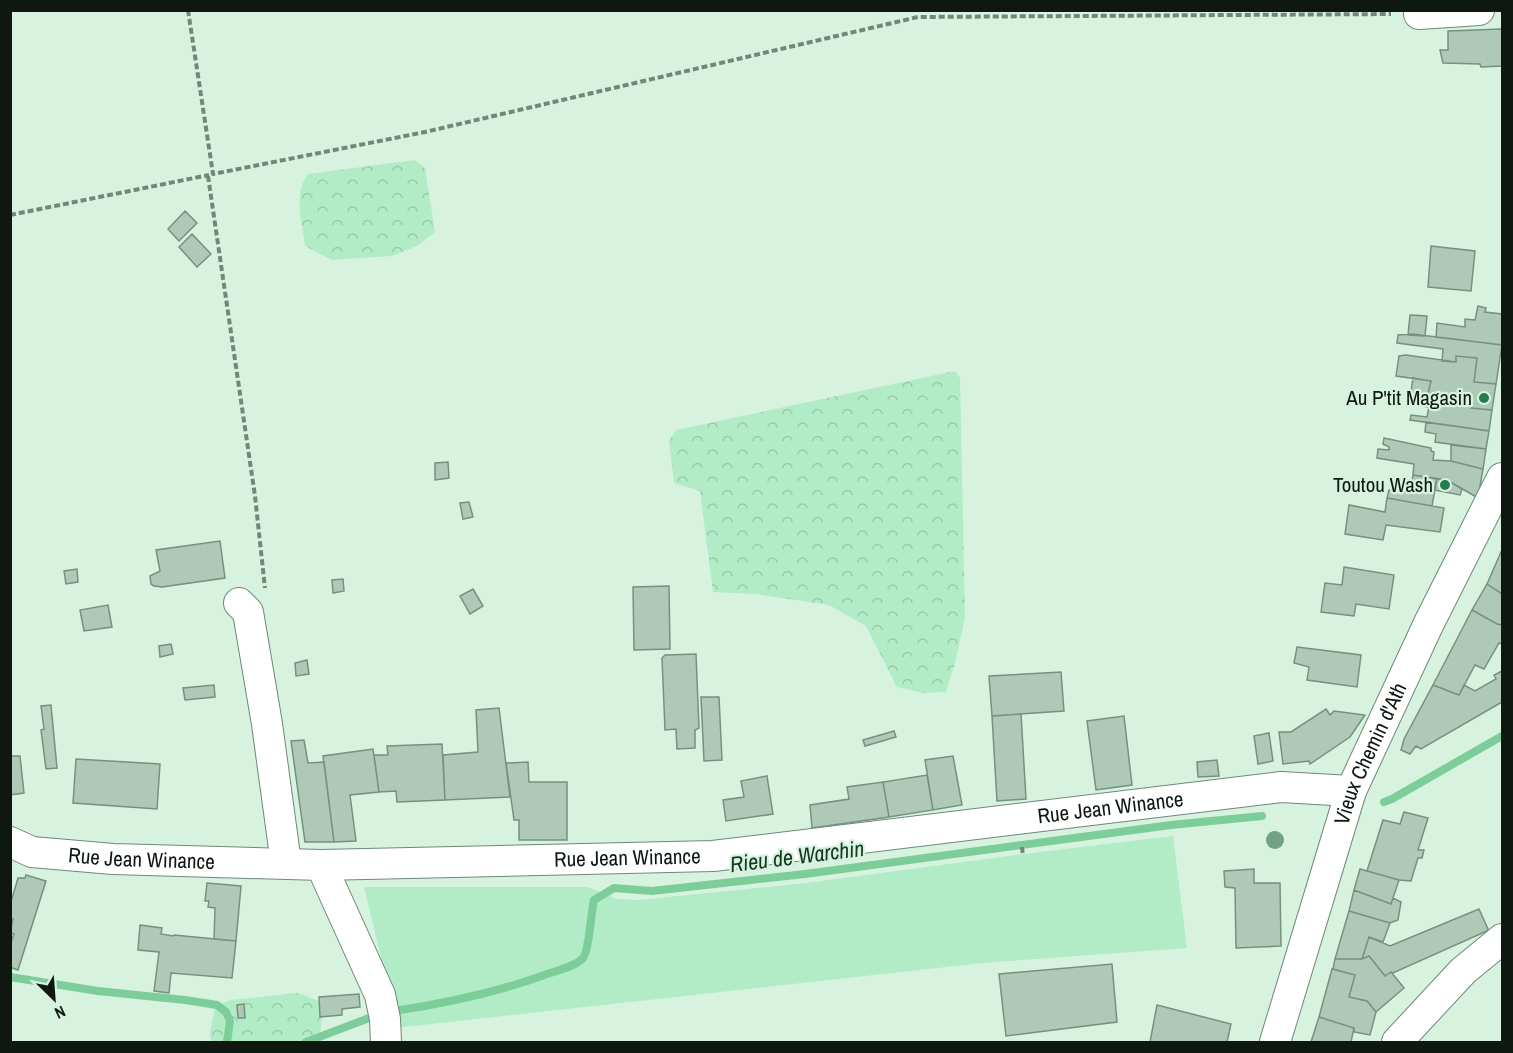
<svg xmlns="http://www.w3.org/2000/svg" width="1513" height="1053" viewBox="0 0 1513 1053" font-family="'Archivo Narrow',sans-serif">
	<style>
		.green { fill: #b2ecc6 }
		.forest { fill: url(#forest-crowns) }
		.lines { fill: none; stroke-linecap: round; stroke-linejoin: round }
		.stream { stroke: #7dcd9b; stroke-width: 8 }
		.building { fill: #aec9b7; stroke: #77907f; stroke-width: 1.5 }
		.minor-casing { stroke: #6f8877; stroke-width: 32 }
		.path { stroke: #738679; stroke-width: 4; stroke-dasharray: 6 3; stroke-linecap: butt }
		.minor { stroke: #fff; stroke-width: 30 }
		.tree { fill: #74a086 }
		.poi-dot { fill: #267b4d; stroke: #d7f3e0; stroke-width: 2 }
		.labels { text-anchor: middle; stroke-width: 4.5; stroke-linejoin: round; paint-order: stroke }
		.poi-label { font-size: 21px; fill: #0e1811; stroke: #d7f3e0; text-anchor: end }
		.street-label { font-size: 21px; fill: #0e1811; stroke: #d7f3e0 }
		.water-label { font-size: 22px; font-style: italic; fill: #143723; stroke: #d7f3e0 }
	</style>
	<defs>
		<pattern id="forest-crowns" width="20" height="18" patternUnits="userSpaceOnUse" patternTransform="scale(1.5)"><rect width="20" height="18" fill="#b2ecc6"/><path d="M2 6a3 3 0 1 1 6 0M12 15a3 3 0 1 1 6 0" fill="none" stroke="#98caa9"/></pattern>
	</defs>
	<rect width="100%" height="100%" fill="#d7f3e0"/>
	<!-- green -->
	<path class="green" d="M1173,836L1187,948L983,963L395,1028L394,1011L364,887H588L617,899L638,900L806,883L1023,854Z"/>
	<!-- forest -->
	<path class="forest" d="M415,160L425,168L435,232L417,246L392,256L332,260L305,246C302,223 293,193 308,174Z
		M955,371L960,378L965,618L955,663L946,692L923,693L897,687L866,626L829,605L755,594L713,592L700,491L674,483L669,441L676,430Z
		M298,993L319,1001L320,1016L322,1017L319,1042H211L210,1034L215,1006L230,1000Z"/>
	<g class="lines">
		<!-- stream -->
		<path class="stream" d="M1384,802L1392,799L1502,736
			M10,977L98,991L185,1000L217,1005L226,1012L230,1021L227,1042
			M394,1011C448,1003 499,992 550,973C560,970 576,966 583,958C589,951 591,912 594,900L614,888L652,891L805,874L1171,825L1262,816
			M306,1042L377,1015"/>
	</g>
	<!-- building -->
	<path class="building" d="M1502,29V66L1481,67L1480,64L1443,63L1440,50H1448V31Z
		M185,211L197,223L179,241L168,229Z
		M192,234L211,254L197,267L179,247Z
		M1431,246L1475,251L1471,291L1428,287Z
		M1478,306L1486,308L1485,312L1502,314V345L1436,337L1437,323L1465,327V319L1475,320Z
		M1410,315L1427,316L1425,336L1408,335Z
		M1412,334L1502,345L1496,384L1474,382L1477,358L1456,356V362L1442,361L1443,349L1397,343L1398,335Z
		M1406,355L1456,362V356L1477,358L1474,382L1496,384L1492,410L1471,408V404L1427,398L1431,381L1396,376L1399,356Z
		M1413,378L1431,381L1427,398L1471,404V408L1492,410L1489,431L1410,420L1411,415L1427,417L1429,407L1409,404Z
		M1426,422L1489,431L1486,449L1435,442L1436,434L1425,432Z
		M1384,438L1431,448V451L1434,452L1433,460L1451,461L1483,469L1478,498L1447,480L1413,475L1414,464L1377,458L1378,449L1389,450V447L1383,444Z
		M1451,445L1486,449L1483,469L1451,461Z
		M448,462L449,478L435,480V463Z
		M1413,475L1437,479L1432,506L1387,498L1389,490L1410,492Z
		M1437,479L1447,480L1462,489L1460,495L1434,490Z
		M1387,498L1444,508L1440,532L1386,525L1383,540L1345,534L1349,505L1385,512Z
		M469,502L473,517L463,519L460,503Z
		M220,541L225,578L162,587L154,586L151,584L150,576L160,571L156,550Z
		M1501,552L1502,553V594L1487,584Z
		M1344,567L1394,575L1389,609L1356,604L1354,616L1321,612L1325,583L1342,585Z
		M77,569L78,582L66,584L64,571Z
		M343,579L344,591L333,593L332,580Z
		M1487,584L1502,594V625L1497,624L1472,610Z
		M669,586L670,649L634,650L633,587Z
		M473,589L483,606L470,614L460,596Z
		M108,605L112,627L84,631L80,610Z
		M1472,610L1497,624L1502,625V644L1499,643L1484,669L1475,665L1459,695L1433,685Z
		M171,644L173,654L160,657L159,646Z
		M1297,647L1361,655L1357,687L1307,680L1309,667L1294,663Z
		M696,654L699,728L695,730V748L677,749L676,729L665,730L662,658L665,655Z
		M307,660L309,674L296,676L295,663Z
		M1502,671V702L1421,749L1416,746L1410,754L1401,750L1404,739L1433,685L1459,695L1464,685L1475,691L1496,679L1494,675Z
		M1061,672L1064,711L992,716L989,676Z
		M214,685L215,697L185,700L183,688Z
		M701,697H719L722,760L704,761Z
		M51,705L57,768L46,769L41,730L44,729L41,706Z
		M499,708L510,797L445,800L443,755L478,752L476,710Z
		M1326,709L1330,715L1334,711L1365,715L1350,737L1310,764L1309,761L1283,764L1279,732H1291Z
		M1021,714L1026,799L997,801L992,716Z
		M1124,716L1132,785L1096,790L1087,721Z
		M894,731L896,737L865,746L863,740Z
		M1269,733L1273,761L1258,764L1254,736Z
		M304,740L308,763L324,762L334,842H305L291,741Z
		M442,744L445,800L397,802L396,791L379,792L374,755H388L387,746Z
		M373,749L379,792L350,795L356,841L334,842L323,756Z
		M10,756H20L24,793L10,795Z
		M953,756L962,805L933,810L925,760Z
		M76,759L160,764L157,809L73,803Z
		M1217,760L1219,776L1198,777L1197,762Z
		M528,762L529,782H567V840H519V820H514L506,763Z
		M927,775L933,810L889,817L883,782Z
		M767,776L773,814L726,821L723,800L744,797L741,781Z
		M883,782L889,817L812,828L810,805L849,799L847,787Z
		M1404,812L1428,818L1418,850H1424L1422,858H1418L1411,881L1399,880L1367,871L1383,820L1400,824Z
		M1254,869V883H1280L1281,946L1236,948L1235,888L1225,887L1224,871Z
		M1360,869L1399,880L1391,904L1354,890Z
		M26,875L46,881L18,970L12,968L11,970L10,945L14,934L10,933L13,919L10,918V905L18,878H25Z
		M207,883L241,886L236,941L214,939L215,908L208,907L209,901H205Z
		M1354,890L1391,904L1393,898L1401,902L1398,920L1390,923L1349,911Z
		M1479,909L1488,929L1487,931L1393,973L1391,972L1385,976L1369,956L1362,959L1369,937L1390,946Z
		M1349,911L1390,923L1383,942L1369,937L1362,959H1335Z
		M140,925L162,928L161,934L173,936L174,935L236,941L232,978L171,973L169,993L154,991L159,952L138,950Z
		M1369,956L1385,976L1391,972L1404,988L1376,1012L1367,1001L1349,997L1355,975L1333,969L1335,959H1362Z
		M1112,964L1117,1022L1006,1036L999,974Z
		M1332,969L1355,975L1349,997L1367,1001L1376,1012L1370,1035L1354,1032V1028L1319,1017Z
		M359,994L360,1007L342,1009V1015L320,1017L319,997Z
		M244,1004L245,1018H238L237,1005Z
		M1157,1005L1231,1024L1227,1042H1150Z
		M1319,1017L1354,1028L1351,1042H1311Z"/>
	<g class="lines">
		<defs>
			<g id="minor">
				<path d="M1419,14L1479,10"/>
				<path d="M239,603L248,612L267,724L286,863"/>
				<path id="s1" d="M10,842L32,852L113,859L321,865L713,856L1281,787L1351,791"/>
				<path d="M321,865L380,995L385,1019L386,1042"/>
				<path id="s2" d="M1275,1042L1351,791L1429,623L1502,478"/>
				<path d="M1397,1042L1463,971L1502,939"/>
			</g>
		</defs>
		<!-- minor casing -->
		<use href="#minor" class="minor-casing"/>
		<!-- path -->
		<path class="path" d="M188,10L213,174L425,132L918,17L1391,14
			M208,176L255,496L265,588
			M10,215L209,175
			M1022,847L1023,856"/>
		<!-- minor -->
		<use href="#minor" class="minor"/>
	</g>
	<!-- trees -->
	<circle class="tree" cx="1275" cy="840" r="9"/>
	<!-- markers -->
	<g class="poi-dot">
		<circle cx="1484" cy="398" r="6"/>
		<circle cx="1445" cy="485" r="6"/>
	</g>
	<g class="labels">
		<!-- poi labels -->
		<g class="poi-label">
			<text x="1472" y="405">Au P'tit Magasin</text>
			<text x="1433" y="492">Toutou Wash</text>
		</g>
		<!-- street labels -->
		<g class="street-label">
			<text dy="7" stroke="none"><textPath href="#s2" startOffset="304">Vieux Chemin d'Ath</textPath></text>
			<text dy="7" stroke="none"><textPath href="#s1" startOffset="1106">Rue Jean Winance</textPath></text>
			<text dy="7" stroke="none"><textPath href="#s1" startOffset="134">Rue Jean Winance</textPath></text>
			<text dy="7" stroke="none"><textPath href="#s1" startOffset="620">Rue Jean Winance</textPath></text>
		</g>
		<!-- water labels -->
		<g class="water-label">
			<text transform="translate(797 856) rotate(-7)" y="8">Rieu de Warchin</text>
		</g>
	</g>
	<!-- border -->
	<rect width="1513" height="1053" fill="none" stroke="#0e1811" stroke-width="24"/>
	<!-- north arrow -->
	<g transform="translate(54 999) rotate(155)" stroke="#d7f3e0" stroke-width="4.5" paint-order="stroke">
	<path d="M0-4.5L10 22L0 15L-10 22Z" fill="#0e1811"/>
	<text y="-9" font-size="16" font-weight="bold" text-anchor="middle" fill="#0e1811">N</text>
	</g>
</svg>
